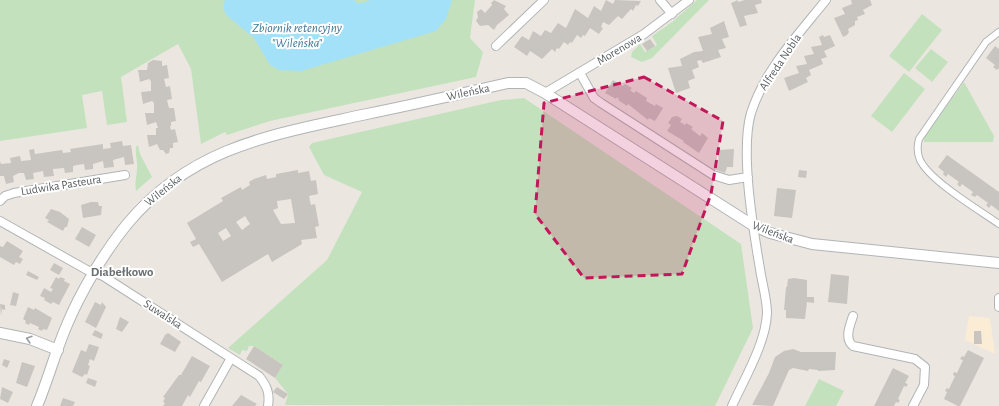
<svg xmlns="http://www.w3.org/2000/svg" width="999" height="406" viewBox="0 0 999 406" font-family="'Alegreya Sans',sans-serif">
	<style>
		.commercial { fill: #fbecd6 }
		.green { fill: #c4e1be }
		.water { fill: #a3e1f8 }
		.building { fill: #c8c4c0; fill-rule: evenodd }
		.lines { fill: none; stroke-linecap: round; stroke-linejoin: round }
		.pedestrian-casing { stroke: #b1b4b7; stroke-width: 8 }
		.minor-casing { stroke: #b1b4b7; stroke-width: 10 }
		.tertiary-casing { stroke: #b1b4b7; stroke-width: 12 }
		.pedestrian { stroke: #fff; stroke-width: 6 }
		.minor { stroke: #fff; stroke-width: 8 }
		.tertiary { stroke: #fff; stroke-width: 10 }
		.oneway { stroke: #9b9ea0 }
		.marked { fill: #c2185b; fill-opacity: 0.2; stroke: #c2185b; stroke-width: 3; stroke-dasharray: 8 5; stroke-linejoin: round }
		.labels { text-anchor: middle; stroke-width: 4; stroke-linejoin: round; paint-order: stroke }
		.street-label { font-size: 12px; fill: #595e60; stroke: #fff }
		.water-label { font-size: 13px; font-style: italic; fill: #3e7897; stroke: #fff }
		.neighbourhood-label { font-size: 13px; font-weight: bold; fill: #6a7072; stroke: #fff }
	</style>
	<rect width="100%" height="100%" fill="#ebe7e0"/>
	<!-- commercial -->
	<path class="commercial" d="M969,316L990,318L995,354L965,340Z"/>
	<!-- green -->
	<path class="green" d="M0,0H475L470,38L483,52L476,77L270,121L227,135L225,132L201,144L191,69L178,44L121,77L127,122L107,125L102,91L82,95L87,128L0,141Z
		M697,0H709L652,58L642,62L631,57L632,52L640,44L645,52L657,45L652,36L672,22Z
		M922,14L942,30L909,72L889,56Z
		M931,49L948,62L932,82L915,68Z
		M904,73L925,89L892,132L871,116Z
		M964,82L994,136L993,142H924V137Z
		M524,98L741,244L753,328L715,406L285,405L288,394L275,378L283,365L254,346H249L247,351L242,350L240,355L228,348L327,260L362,192L324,175L309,147L312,143L501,100Z
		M138,145L140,154L152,177L136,191C134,180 138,174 137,164C137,158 135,153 136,147Z
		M819,379L844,391L836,406H805Z"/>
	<!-- water -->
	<path class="water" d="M225,0H354L358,4L371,0H452L446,19L436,31L301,71L279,70L270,65L254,38L226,15L223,6Z"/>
	<!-- building -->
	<path class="building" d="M494,0L506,6L504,9L509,15L497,25L494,30L488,25L480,26L476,21L478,17L477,12L481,9L485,13L492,5L491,3Z
		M606,0L613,4L615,0L641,1L638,6L636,5L633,11L631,9L622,19L618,16L609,25L603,22L601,27L603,28L599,34L590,28L585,36L583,35L581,38L577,35L572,43L570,42L568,45L564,42L559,49L557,48L555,52L552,49L542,59L530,51L527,56L514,47L522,36L529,40L533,31L541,36L545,30L551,33L558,23L566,28L575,9L588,18L594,6L601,11Z
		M738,0V2L745,0H761L762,3L755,5L758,13L744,16L747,25L740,27L731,3Z
		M851,0H870L872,5L863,10L865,14L857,17L858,20L855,21V25L848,29L849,32L847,35L843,37L834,18L845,14L842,8L852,4Z
		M724,21L729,37L722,39L726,48L718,50L721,57L703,63L701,60L697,61L699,67L692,70L695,78L688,81L690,88L676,93L668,68L682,66L680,59L694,52L703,51L698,37L712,34L710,28Z
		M823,35L824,37L830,35L835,46L824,51L827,57L821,59L823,64L809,70L811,75L806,78L808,82L789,91L784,78L799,73L796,66L807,64L804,56L814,54L811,47L822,45L819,37Z
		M650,39L655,46L647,51L642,44Z
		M995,46L999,49V68L997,70L993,67L995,65L986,58Z
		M153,60L162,61V66L167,65L169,78L164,79L166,87L170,86L172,99L167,100L169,108H174L176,121L171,122V126H170L171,130L175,129L178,142L173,143V148H170L169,153L166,154L163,150H160L157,144L149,147L147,135H156V128H158L156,122L147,125L145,113H154V103L152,101L143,104L141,92L151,91V81L149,79L140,82L138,70H147L148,63Z
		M613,80L623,86L625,84L632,88L630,90L634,93L636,91L647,98L646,101L655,106L656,104L663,108L655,121L649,118L648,120L628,104L627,106L618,100L619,99L617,97L616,99L605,93Z
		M677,116L682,119L680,122L685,125L686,123L693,127L691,129L700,136L702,133L708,138L699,153L683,142L684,141L667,131L671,125L668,123L672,117Z
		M122,141L123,146L131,145L134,164L125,165L124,157L113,160L114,167L104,168L103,161L93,164V169L85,170L84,164L77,165L73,166V172L65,173L64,168L53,169L54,176L44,177L43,171L33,173L34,179L26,180L24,173H19L13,176L14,182L6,184L4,176H0V161L1,164L11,163L10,158L20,156L21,161L31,160L29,150L34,149L35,154L62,150L63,153L71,152L70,149L103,144V149L111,148L110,143Z
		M734,149L733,167H727L725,173L713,169L718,165L719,150Z
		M947,155L999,192V211L991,205L989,208L986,205L988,203L977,195L975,197L971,195L973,192L962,184L960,187L957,184L959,182L948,174L946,177L943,174L944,172L938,167Z
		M298,170V173L309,171L311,181L316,180L318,194L309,196L311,205L315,204L319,226L315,227L317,238L301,240L302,244L272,262L268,254L222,282L199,244L193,247L190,242L196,239L187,223L223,201L221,198L241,187L242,190L250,185L249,182L254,179L266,175L267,179L276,177V174ZM291,199L295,223L281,224L273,210L278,208L277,201ZM245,216L250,224L242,230L236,222ZM226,228L231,236L223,241L218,233Z
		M799,170L807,171L806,178L798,177Z
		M777,188L796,190L792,218L774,216Z
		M91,202H98L99,206H102L101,215L83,218L81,205Z
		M51,209L60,212L69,219L67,227H65L63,231L47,222L49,220L45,218Z
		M82,227L96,235L89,247L75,239Z
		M7,241L23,251L19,257L23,259L20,264L16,262L14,265L0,257V246L3,247Z
		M54,263L63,268L59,275L50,270Z
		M28,271L39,277L37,280L26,275Z
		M831,274L849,276L847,304L828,302Z
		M56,277L59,279L60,277L65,279L64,281L70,284L59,305L53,302L51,304L44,300L45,298L40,296L44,288L51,292L53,289L50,288Z
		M794,278L807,280V297H814V303L807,302L805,319L786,318V310H784L786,287H787L788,279Z
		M13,292L19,294L16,306L10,305Z
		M95,302L101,305L102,302L106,307L96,328L85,322Z
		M0,304L5,305V310L2,309L1,316Z
		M28,307L34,310L35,308L52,318L47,330L43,329L42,331L38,329L39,327L30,323L29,325L25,323L26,321L23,319Z
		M120,317L129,322L122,332L116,329Z
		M95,330L103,334L101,339L92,335Z
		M974,331H981L982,344H974Z
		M168,333L181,342L175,352L160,344L165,335Z
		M89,344L99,347L94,361L90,359L88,365L90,366L87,375L85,374L82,377L72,372L81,350L86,352Z
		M254,346L283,365L275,378L246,359Z
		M793,349L801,352H836L835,370L818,371V370L809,369L808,371L793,368L789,370L773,406L752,405L769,373L775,357L784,351Z
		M968,350L984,358L960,406H958L944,399L947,392L945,391L947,388L949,389L955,376L953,375L954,372L957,373L963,360L960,359L962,356L964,357Z
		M192,356L210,366L201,382L199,381L190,397L188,395L182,406H163L165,403L163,402L165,398L163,397L179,375H181Z
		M4,359L10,361L7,368L2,365Z
		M22,362L35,366L27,387L16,383Z
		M893,368L909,376L905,383L908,384L906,387L904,386L898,399L900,400L898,403L896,402L894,406H874Z
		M88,378L97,381L95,387L86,383Z
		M2,387L13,392L8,403L0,399Z
		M277,387L288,394L284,399L273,392Z
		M241,395L257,404L255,406H232Z
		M63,398L75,402L73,406H60Z"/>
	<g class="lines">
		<defs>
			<path id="pedestrian" d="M999,32L986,42L919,139C917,146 917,153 920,160C930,181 979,210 999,224"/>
			<path id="minor" d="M660,0L672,14
				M496,46L544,0
				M580,73L594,98L601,103L713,175L729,180L748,177
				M545,93L644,34L689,0
				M0,201L5,196L14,193L125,175
				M0,221L87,270L103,276L259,376C267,386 270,393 268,406
				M999,298V307
				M853,316C850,325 844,339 853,346L915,359L925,367L924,385L913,406
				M204,406L231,358
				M732,406C744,379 766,343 767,313C767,299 762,283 760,269C753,228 740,151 751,113C765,69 798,35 826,0"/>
			<path id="tertiary" d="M0,333L30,339L58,350
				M37,406C48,380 55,353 66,327C80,293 104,252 128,223C192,147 271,135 362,115C411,105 460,94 508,83H526L545,93L754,226L770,233L812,244L999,263"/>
		</defs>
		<!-- pedestrian casing -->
		<use href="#pedestrian" class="pedestrian-casing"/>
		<!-- minor casing -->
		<use href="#minor" class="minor-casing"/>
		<!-- tertiary casing -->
		<use href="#tertiary" class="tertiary-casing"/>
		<!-- pedestrian -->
		<use href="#pedestrian" class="pedestrian"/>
		<!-- minor -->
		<use href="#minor" class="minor"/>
		<!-- tertiary -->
		<use href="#tertiary" class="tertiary"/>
	</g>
	<!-- one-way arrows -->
	<defs><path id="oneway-chevron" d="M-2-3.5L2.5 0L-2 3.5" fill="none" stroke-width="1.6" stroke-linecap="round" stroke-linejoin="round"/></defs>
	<use class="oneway" href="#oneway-chevron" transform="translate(29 339) rotate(-163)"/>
	<!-- marked area -->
	<path class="marked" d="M644,77L723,121L711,194L682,274L584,278L535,214L544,103Z"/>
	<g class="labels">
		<!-- street labels -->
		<g class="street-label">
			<text transform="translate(619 49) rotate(-31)" y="4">Morenowa</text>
			<text transform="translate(780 62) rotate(-56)" y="4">Alfreda Nobla</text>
			<text transform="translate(468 92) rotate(-12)" y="4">Wileńska</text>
			<text transform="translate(61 185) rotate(-9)" y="4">Ludwika Pasteura</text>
			<text transform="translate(163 190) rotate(-39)" y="4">Wileńska</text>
			<text transform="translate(773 232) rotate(21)" y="4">Wileńska</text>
			<text transform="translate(163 314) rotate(33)" y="4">Suwalska</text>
		</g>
		<!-- water labels -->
		<g class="water-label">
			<text x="297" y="32">Zbiornik retencyjny<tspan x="297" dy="15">"Wileńska"</tspan></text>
		</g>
		<!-- neighbourhood labels -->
		<g class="neighbourhood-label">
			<text x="122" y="276">Diabełkowo</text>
		</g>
	</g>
</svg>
